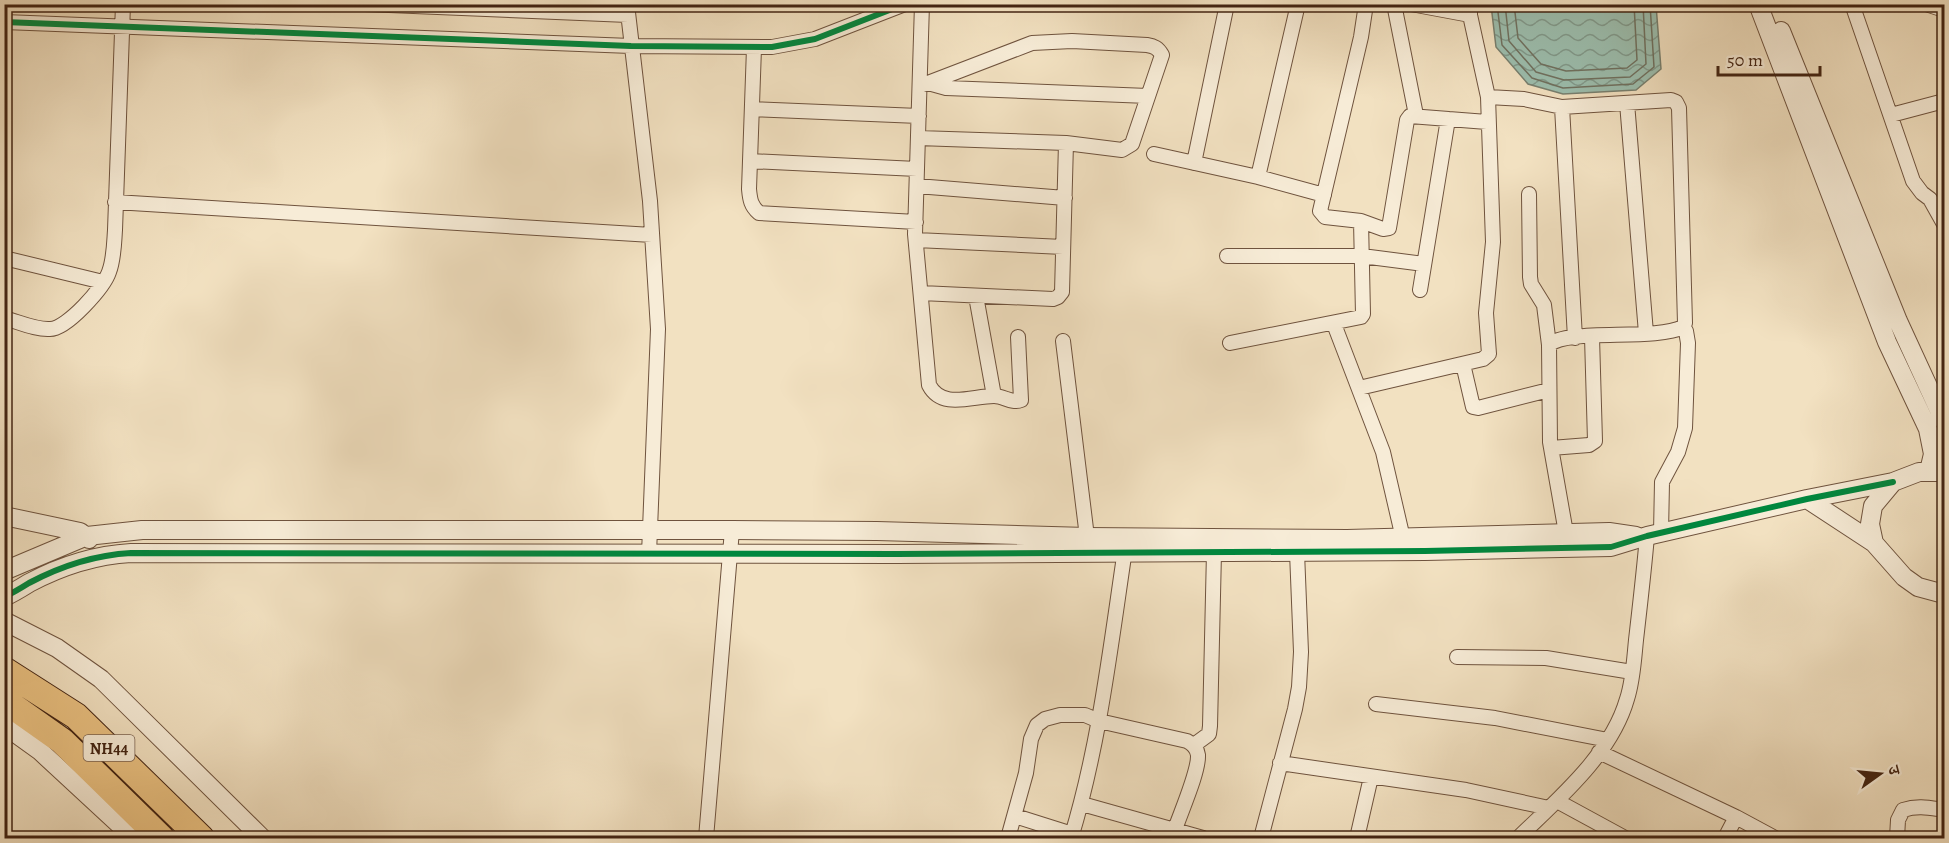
<svg xmlns="http://www.w3.org/2000/svg" width="1949" height="843" viewBox="0 0 1949 843" font-family="Alegreya,'Noto Serif Devanagari',serif">
	<style>
		.water { fill: url(#water-waves); stroke: #788070; stroke-width: 1.5 }
		.lines { fill: none; stroke-linecap: round; stroke-linejoin: round }
		.shore { stroke: #707160; stroke-width: 1.5 }
		.minor-casing { stroke: #6f533e; stroke-width: 16 }
		.tertiary-casing { stroke: #6f533e; stroke-width: 20 }
		.motorway-casing { stroke: #432413; stroke-width: 28 }
		.minor { stroke: #f7ecd7; stroke-width: 14 }
		.tertiary { stroke: #f7ecd7; stroke-width: 18 }
		.motorway { stroke: #e9c080; stroke-width: 26 }
		.cycleway-casing { stroke: #f7ecd7; stroke-width: 10 }
		.cycleway { stroke: #00873e; stroke-width: 6 }
		.labels { text-anchor: middle; stroke-width: 5; stroke-linejoin: round; paint-order: stroke }
		.shield { fill: #f7ecd7; stroke: #79604e; stroke-width: 1.5 }
		.shield-label { font-size: 16px; font-weight: bold; fill: #432413 }
	</style>
	<defs>
		<pattern id="water-waves" width="16" height="10" patternUnits="userSpaceOnUse" patternTransform="scale(1.5)"><rect width="16" height="10" fill="#9cbeae"/><path d="M0 5q4-4 8 0t8 0" fill="none" stroke="#819a8c"/></pattern>
	</defs>
	<rect width="100%" height="100%" fill="#f2e1c1"/>
	<filter id="stains"><feTurbulence type="fractalNoise" baseFrequency=".00333" numOctaves="4"/><feColorMatrix values="0 0 0 0 .2 0 0 0 0 .09 0 0 0 0 .02 0 0 0 .5 -.17"/></filter>
	<radialGradient id="worn" r=".72"><stop offset=".6" stop-color="#630" stop-opacity="0"/><stop offset="1" stop-color="#630" stop-opacity=".3"/></radialGradient>
	<!-- water -->
	<path class="water" d="M1491,5H1656L1661,69L1636,90L1563,94L1528,84L1496,47Z"/>
	<g class="lines">
		<!-- shore -->
		<path class="shore" d="M1497,4L1502,45L1532,78L1563,88L1633,84L1654,67L1650,4
			M1505,4L1509,41L1536,72L1564,80L1630,77L1646,64L1643,4
			M1514,4L1518,38L1541,64L1566,71L1627,68L1637,60L1634,4"/>
		<defs>
			<path id="minor" d="M365,4L628,15
				M627,4L650,201L658,329L649,554
				M922,4L915,234L929,385C942,410 972,396 994,396C1004,396 1012,404 1021,400L1018,337
				M1366,4L1361,37L1320,211L1325,217L1361,221L1383,229L1389,228L1407,120L1410,116L1487,122
				M1394,4L1416,115
				M1411,4L1470,15
				M1852,4L1913,181L1922,193L1930,199L1944,224
				M1926,4L1944,10
				M4,22L631,46L772,47L815,39L905,4
				M754,48L749,189C750,200 751,206 759,213L916,222
				M928,83L946,88L1148,96
				M1488,97L1524,99L1562,107L1671,100L1676,102L1679,108L1685,323L1683,327C1655,341 1567,328 1549,345L1550,442L1566,533
				M1627,103L1646,333
				M1562,107L1575,338
				M752,109L919,116
				M1891,115L1944,101
				M918,138L1066,143L1122,150L1132,144L1162,55C1158,48 1154,46 1147,45L1072,41L1032,43L920,86
				M1154,154L1258,177L1324,195
				M750,161L917,169
				M1194,163L1227,4
				M1258,177L1298,4
				M917,186L1065,198
				M1529,194L1530,277L1531,284L1544,305L1549,345
				M115,202L652,235
				M916,240L1063,247
				M1227,256H1362L1424,264
				M4,258L103,282
				M1420,290L1448,119
				M921,293L1053,299L1058,297L1062,292L1066,143
				M976,296L994,396
				M4,318C19,322 36,330 50,329C67,329 104,287 109,272C114,259 114,244 115,230L123,4
				M1334,324L1383,452L1405,547
				M1063,341L1087,537
				M1230,343L1361,317L1363,314L1361,221
				M1463,364L1473,407L1478,408L1549,390
				M1359,388L1483,359L1489,354L1486,313L1493,242L1488,97L1470,15V4
				M1551,448L1589,445L1595,441L1592,337
				M1661,533L1662,482L1678,452L1685,428L1688,343L1686,331L1683,327
				M1457,657L1546,658L1632,672
				M1376,704L1495,718L1608,740
				M1194,745L1209,734L1210,726L1214,552
				M1599,752L1736,817L1775,838
				M1280,763L1466,790L1549,808
				M1557,801L1625,838
				M1082,804L1203,838
				M1015,816L1072,834
				M706,838L732,530
				M1008,838L1026,773L1031,739L1037,725L1045,719L1060,715H1085L1099,721L1187,741C1193,744 1197,748 1198,755C1199,773 1178,818 1172,838
				M1071,838C1100,743 1111,642 1126,543
				M1261,838L1295,709L1299,687L1301,652L1297,552
				M1357,838L1371,777
				M1518,838C1558,799 1611,755 1627,699C1633,681 1634,660 1636,640C1640,605 1644,571 1647,536
				M1725,838L1736,817
				M1897,838L1898,820L1903,810C1918,805 1930,808 1944,810"/>
			<path id="tertiary" d="M1758,4L1887,342L1928,429L1933,454L1929,471
				M1781,31L1898,321L1944,421
				M1944,472H1919L1893,482L1873,506L1870,524L1874,543L1904,577L1918,587L1944,594
				M1807,499L1874,543
				M4,516L80,532L89,539
				M4,571L87,536L142,530H732L877,531L1087,537L1347,539L1609,532L1636,536
				M4,597C13,593 21,588 29,583C61,566 95,555 131,553L896,554L1425,551L1611,547L1647,536L1807,499L1893,482
				M4,621L57,648L101,679L262,838
				M4,725L40,751L134,838"/>
			<path id="motorway" d="M4,670L76,716L201,838
				M4,700L62,741L161,838"/>
		</defs>
		<!-- minor casing -->
		<use href="#minor" class="minor-casing"/>
		<!-- tertiary casing -->
		<use href="#tertiary" class="tertiary-casing"/>
		<!-- motorway casing -->
		<use href="#motorway" class="motorway-casing"/>
		<!-- minor -->
		<use href="#minor" class="minor"/>
		<!-- tertiary -->
		<use href="#tertiary" class="tertiary"/>
		<!-- motorway -->
		<use href="#motorway" class="motorway"/>
		<defs>
			<path id="cycleway" d="M4,22L631,46L772,47L815,39L905,4
				M4,597C13,593 21,588 29,583C61,566 95,555 131,553L896,554L1425,551L1611,547L1647,536L1807,499L1893,482"/>
		</defs>
		<!-- cycleway casing -->
		<use href="#cycleway" class="cycleway-casing"/>
		<!-- cycleway -->
		<use href="#cycleway" class="cycleway"/>
	</g>
	<g class="labels">
		<!-- shield labels -->
		<rect class="shield" x="83.5" y="735" width="51" height="26" rx="4.5"/>
		<g class="shield-label">
			<text x="109" y="754">NH44</text>
		</g>
	</g>
	<!-- margin -->
	<rect width="1949" height="843" fill="none" stroke="#f2e1c1" stroke-width="24"/>
	<rect x="6" y="6" width="1937" height="831" fill="none" stroke="#432413" stroke-width="3"/>
	<rect x="12" y="12" width="1925" height="819" fill="none" stroke="#432413" stroke-width="1.5"/>
	<!-- north arrow -->
	<g transform="translate(1880 774) rotate(75)" stroke="#f7ecd7" stroke-width="4.5" paint-order="stroke">
	<path d="M0-4.5L10 22L0 15L-10 22Z" fill="#432413"/>
	<text y="-9" font-size="16" font-weight="bold" text-anchor="middle" fill="#432413">उ</text>
	</g>
	<!-- scale -->
	<path d="M1718 66v9h102v-9" fill="none" stroke="#432413" stroke-width="3"/>
	<text x="1727" y="66" font-size="18" fill="#432413" stroke="#f7ecd7" stroke-width="4.5" paint-order="stroke">50 m</text>
	<rect width="100%" height="100%" filter="url(#stains)"/>
	<rect width="100%" height="100%" fill="url(#worn)"/>
</svg>
